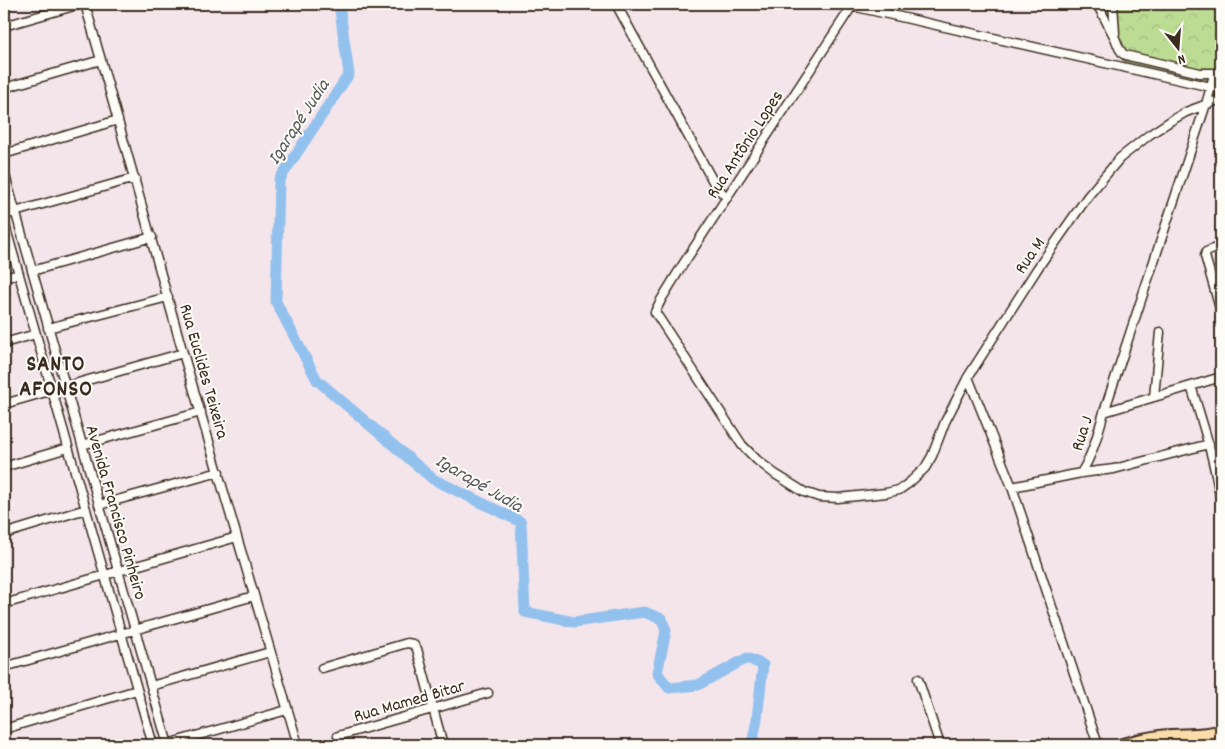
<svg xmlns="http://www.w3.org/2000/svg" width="1225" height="749" viewBox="0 0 1225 749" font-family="Dekko,sans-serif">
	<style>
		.forest { fill: url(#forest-crowns); stroke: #7c8359 }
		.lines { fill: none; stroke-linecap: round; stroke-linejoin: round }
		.river { stroke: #93c1ee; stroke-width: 11 }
		.minor-casing { stroke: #3b2a1e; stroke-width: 11 }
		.highway-casing { stroke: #3b2a1e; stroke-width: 15 }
		.minor { stroke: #fdfcf7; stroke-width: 8 }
		.highway { stroke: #faddab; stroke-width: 11 }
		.labels { text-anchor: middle; stroke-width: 4; stroke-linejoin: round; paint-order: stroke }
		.street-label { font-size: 18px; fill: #3b2a1e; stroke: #fdfcf7 }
		.water-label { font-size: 19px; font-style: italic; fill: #55575c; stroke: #fdfcf7 }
		.district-label { font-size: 22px; font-weight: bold; letter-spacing: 1px; fill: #3b2a1e; stroke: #fdfcf7 }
	</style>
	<defs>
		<pattern id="forest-crowns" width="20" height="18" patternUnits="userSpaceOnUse" patternTransform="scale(1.25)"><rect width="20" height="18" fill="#bcdc94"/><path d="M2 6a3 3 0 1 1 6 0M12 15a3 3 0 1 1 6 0" fill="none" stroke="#a2bd7f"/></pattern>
	</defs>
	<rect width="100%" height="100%" fill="#f4e5eb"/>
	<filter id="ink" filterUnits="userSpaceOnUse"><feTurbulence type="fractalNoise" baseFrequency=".02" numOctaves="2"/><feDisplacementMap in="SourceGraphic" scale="10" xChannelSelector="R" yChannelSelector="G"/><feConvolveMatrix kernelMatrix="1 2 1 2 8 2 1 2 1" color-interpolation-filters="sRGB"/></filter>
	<g filter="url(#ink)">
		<!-- forest -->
		<path class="forest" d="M1097,4H1221V83L1123,61L1115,38Z"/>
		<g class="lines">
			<!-- river -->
			<path class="river" d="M339,4L349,74L279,180L276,302L317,380L433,479L521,522L525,612L574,622L644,612L662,619L666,631L657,673L669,688L698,685L747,658L763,665L757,719L752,745"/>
			<defs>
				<path id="minor" d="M85,4L101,60L183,353L298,745
					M616,4L715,185L727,198
					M1097,4L1115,38L1119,48L1123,54L1129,56L1200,73H1214L1211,87L1221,89
					M1113,4L1115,33
					M852,6L680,269L661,300L655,312L742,445L757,460L775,474L804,492L819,497L838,498L886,493L899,490L909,483L925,468L932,456L945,422L968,377L1037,269L1088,196L1120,158L1149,135L1172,120L1186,112L1221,99
					M852,6L1211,87L1206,104L1104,412C1098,433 1093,454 1081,473
					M4,26L81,4
					M4,88L101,60
					M4,154L118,120
					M4,172L168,745
					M4,215L135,178
					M4,222L153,745
					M1221,246L1206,252L1205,256L1221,312
					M32,271L152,237
					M4,278L19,274
					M48,328L168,297
					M4,343L36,334
					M968,377L1012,487
					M1191,386C1203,424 1215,462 1221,502
					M1154,397L1160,332
					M4,404L183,353
					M1104,412L1221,377
					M82,445L201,412
					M4,467L68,448
					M99,505L219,472
					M4,534L86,509
					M4,604L237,537
					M4,667L254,596
					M322,668L407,643L413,644L417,649L443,745
					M918,679L940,745
					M151,686L270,652
					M4,729L137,690
					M338,736L488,693
					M164,745L287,710
					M1098,745L1012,487L1081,473L1114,469L1209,444"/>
				<path id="highway" d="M1121,745C1134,741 1149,738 1163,736C1183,734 1202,736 1221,731
					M1207,745L1221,740"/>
			</defs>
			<!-- minor casing -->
			<use href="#minor" class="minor-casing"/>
			<!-- highway casing -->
			<use href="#highway" class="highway-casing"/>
			<!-- minor -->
			<use href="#minor" class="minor"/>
			<!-- highway -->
			<use href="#highway" class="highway"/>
		</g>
	</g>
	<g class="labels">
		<!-- street labels -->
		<g class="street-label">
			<text transform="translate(744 144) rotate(-57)" y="6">Rua Antônio Lopes</text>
			<text transform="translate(1029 255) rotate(-56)" y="6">Rua M</text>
			<text transform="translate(205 371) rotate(74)" y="6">Rua Euclides Teixeira</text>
			<text transform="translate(1081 433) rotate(-72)" y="6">Rua J</text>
			<text transform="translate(117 512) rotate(74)" y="6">Avenida Francisco Pinheiro</text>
			<text transform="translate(409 700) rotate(-16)" y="6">Rua Mamed Bitar</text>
		</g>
		<!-- water labels -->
		<g class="water-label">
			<text transform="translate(297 121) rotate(-57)" y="7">Igarapé Judia</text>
			<text transform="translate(480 482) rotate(30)" y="7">Igarapé Judia</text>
		</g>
		<!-- district labels -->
		<g class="district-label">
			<text x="56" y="370">SANTO<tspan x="56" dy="25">AFONSO</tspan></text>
		</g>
	</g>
	<!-- margin -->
	<rect width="1225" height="749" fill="none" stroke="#fdfcf7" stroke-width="20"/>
	<rect x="10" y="10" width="1205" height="729" fill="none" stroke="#3b2a1e" stroke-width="2" filter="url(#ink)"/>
	<!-- north arrow -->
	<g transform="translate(1178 48) rotate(163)" stroke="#fdfcf7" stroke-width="4" paint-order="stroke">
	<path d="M0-4L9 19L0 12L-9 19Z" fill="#3b2a1e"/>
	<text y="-8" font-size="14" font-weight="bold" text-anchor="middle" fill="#3b2a1e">N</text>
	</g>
</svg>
